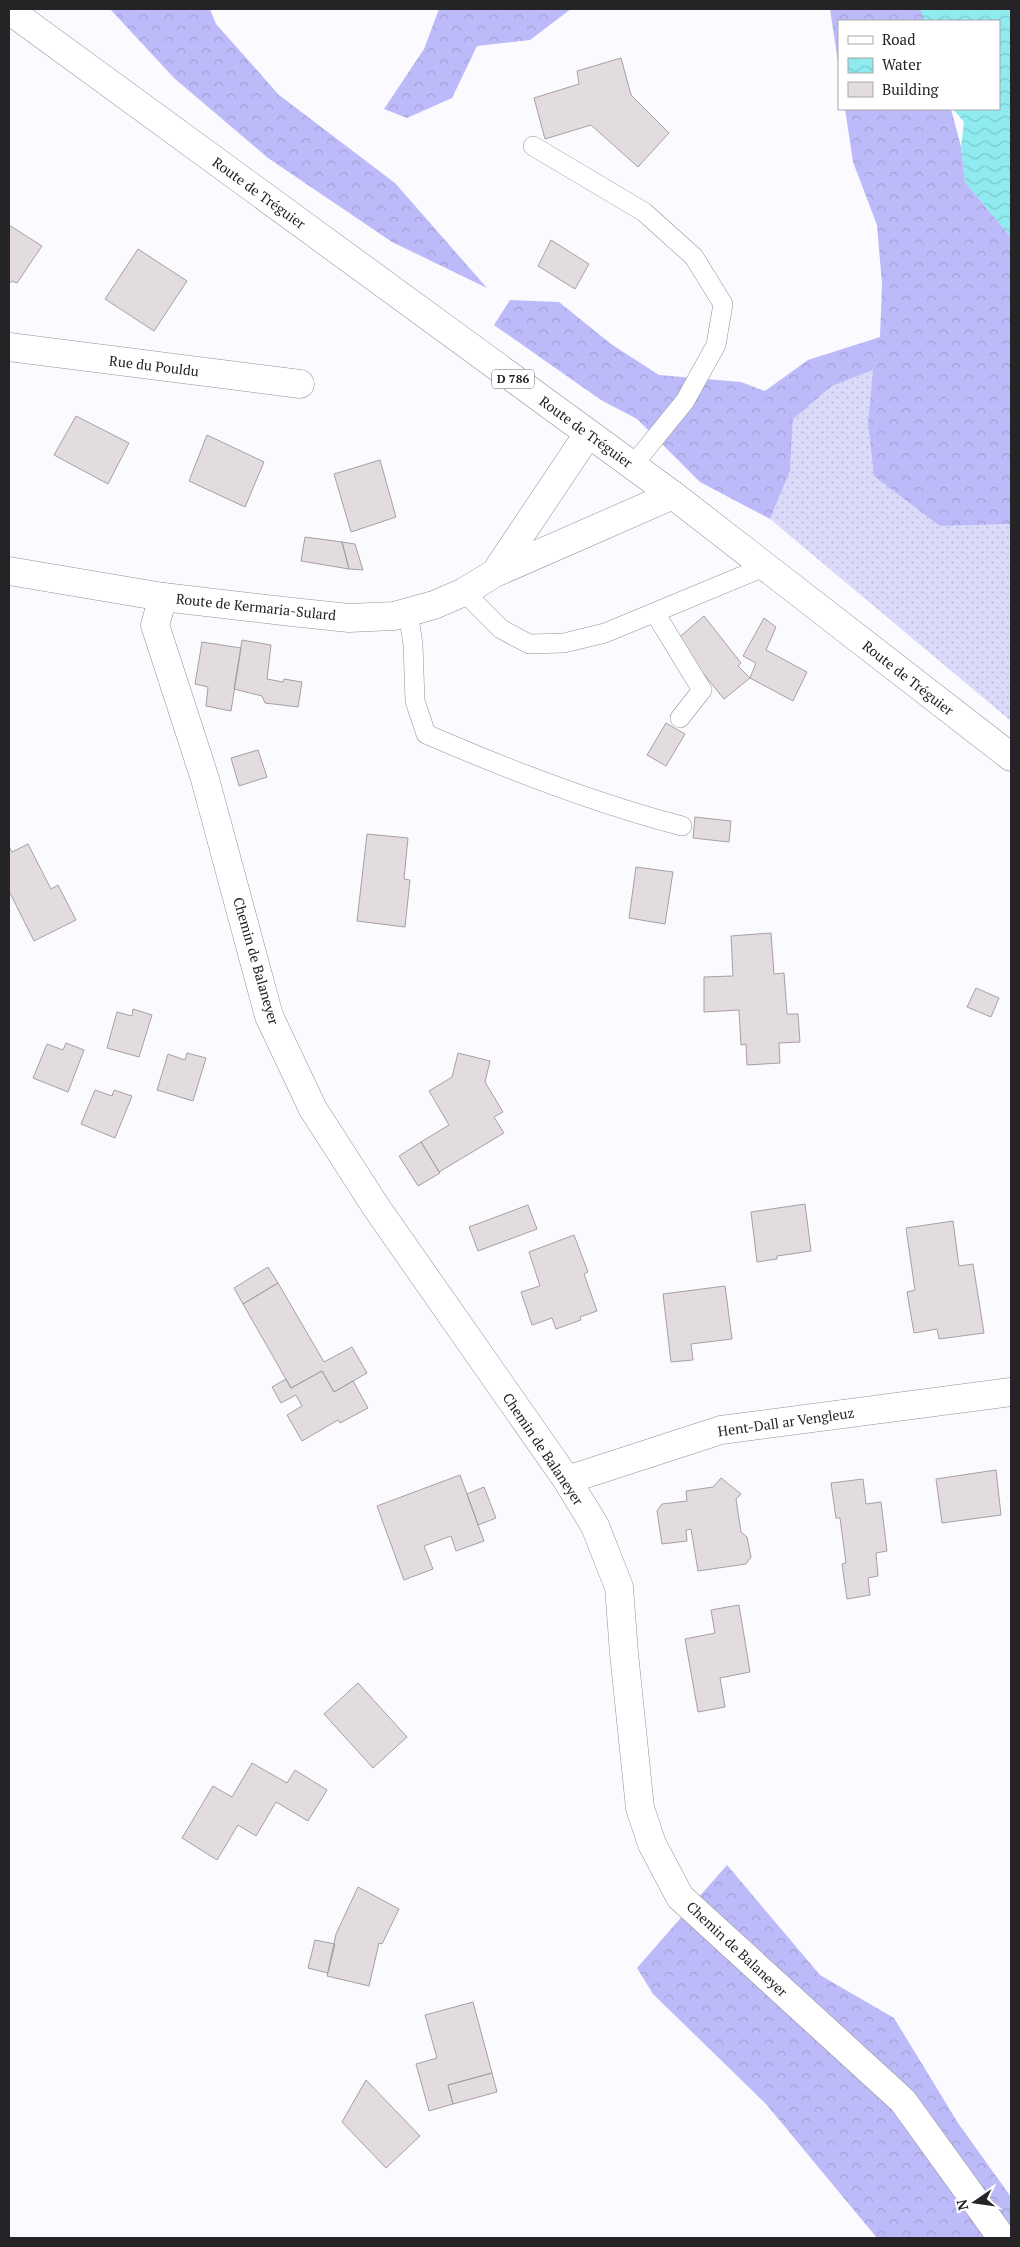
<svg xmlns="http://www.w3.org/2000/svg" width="1020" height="2247" viewBox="0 0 1020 2247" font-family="'PT Serif',serif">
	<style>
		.grass { fill: url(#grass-dots) }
		.forest { fill: url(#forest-crowns) }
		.water { fill: url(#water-waves) }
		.building { fill: #e3dcde; stroke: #a7a0a2 }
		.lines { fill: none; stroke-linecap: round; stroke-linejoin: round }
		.service-casing { stroke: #929297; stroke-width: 20 }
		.minor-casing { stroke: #929297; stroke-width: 29 }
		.tertiary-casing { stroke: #929297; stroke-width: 29 }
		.primary-casing { stroke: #929297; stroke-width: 29 }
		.service { stroke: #fff; stroke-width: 19 }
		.minor { stroke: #fff; stroke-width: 28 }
		.tertiary { stroke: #fff; stroke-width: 28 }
		.primary { stroke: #fff; stroke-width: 28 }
		.labels { text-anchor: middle; stroke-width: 4.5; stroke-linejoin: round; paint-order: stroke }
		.shield { fill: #fff; stroke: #666667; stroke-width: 1 }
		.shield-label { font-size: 12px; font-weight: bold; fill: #242426 }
		.street-label { font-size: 14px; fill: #242426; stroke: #fff }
	</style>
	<defs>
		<pattern id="grass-dots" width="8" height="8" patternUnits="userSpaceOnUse" patternTransform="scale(1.25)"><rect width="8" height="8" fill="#dbdafa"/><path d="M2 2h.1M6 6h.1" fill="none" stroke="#bcbbd6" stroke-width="1.8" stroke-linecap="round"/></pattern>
		<pattern id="forest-crowns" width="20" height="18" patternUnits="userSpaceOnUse" patternTransform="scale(1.25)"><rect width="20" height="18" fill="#bdbaf9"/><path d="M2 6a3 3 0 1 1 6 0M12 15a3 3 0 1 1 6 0" fill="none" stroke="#a2a0d5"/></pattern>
		<pattern id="water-waves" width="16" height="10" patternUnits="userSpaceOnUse" patternTransform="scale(1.25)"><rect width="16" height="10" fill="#8febef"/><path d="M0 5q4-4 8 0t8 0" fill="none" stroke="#7bc9cd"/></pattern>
	</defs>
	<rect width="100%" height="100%" fill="#fafaff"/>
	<!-- grass -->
	<path class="grass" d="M873,370L868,422L940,526L1011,524V721L770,519L790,471L793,419L832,386Z"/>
	<!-- forest -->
	<path class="forest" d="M110,9H210L216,24L279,95L395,183L487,288L392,242L268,158L174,78Z
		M439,9H571L530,40L477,46L452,98L407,118L384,109L424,49Z
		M830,9H921L925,21H839V69Z
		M845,109H951L961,147L965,182L1011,237V524L940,526L874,476L868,422L873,370L832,386L793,419L790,471L770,519L700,482L637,419L601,400L494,325L510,300L559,302L611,344L659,375L741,382L765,391L808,360L880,337L882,284L877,225L853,162Z
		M727,1865L820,1975L894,2018L958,2123L1011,2197V2238H877L766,2104L653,1994L637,1968Z"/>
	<!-- water -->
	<path class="water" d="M921,9H1011V237L965,182L961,147L964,122L953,109H999V21H924Z"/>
	<!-- building -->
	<path class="building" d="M621,58L631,95L669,133L638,167L591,125L545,139L534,98L579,84L577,71Z
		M9,225L42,246L17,283L12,281L9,284Z
		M551,240L589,264L575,289L538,266Z
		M138,249L187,281L154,331L105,299Z
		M76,416L129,443L108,484L54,455Z
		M207,435L264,462L245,507L189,481Z
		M380,460L396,517L351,532L334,474Z
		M305,537L342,542L349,569L301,561Z
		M342,542L355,544L363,570L349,569Z
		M704,616L741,663L738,666L750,678L724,699L676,640Z
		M764,618L776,627L766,650L807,672L793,701L750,678L756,663L743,656Z
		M242,640L271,645L267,679L283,682L284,679L302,682L298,707L265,703L262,696L234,689Z
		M202,642L241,648L231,711L206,706L208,687L195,684Z
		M666,723L685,734L666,766L647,755Z
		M258,750L267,777L239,786L231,758Z
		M695,817L731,821L729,842L693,838Z
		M367,834L408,838L404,879L410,880L405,927L357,921Z
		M28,844L51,889L58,885L76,920L34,941L9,891V846L12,852Z
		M636,867L673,872L665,924L629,918Z
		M771,933L774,974L784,973L787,1014H798L800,1042L779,1043L780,1063L747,1065L746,1044L741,1045L739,1010L704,1012V977L733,976L731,936Z
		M976,988L999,998L991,1017L967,1007Z
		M133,1009L152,1015L139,1057L107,1048L117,1012L132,1016Z
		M66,1043L84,1050L68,1092L33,1078L47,1044L63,1050Z
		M187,1053L206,1058L193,1101L157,1090L168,1054L185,1060Z
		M458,1053L490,1061L485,1082L503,1112L494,1117L504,1133L439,1172L421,1142L449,1125L429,1091L452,1077Z
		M95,1090L112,1096L114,1090L132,1096L115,1138L81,1124Z
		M421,1142L440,1173L418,1186L399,1156Z
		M805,1204L811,1251L777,1256V1259L757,1262L751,1212Z
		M528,1205L537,1229L478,1251L469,1227Z
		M953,1221L959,1266L973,1264L984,1333L939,1339L937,1329L914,1333L907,1292L915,1290L906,1228Z
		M574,1235L588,1272L584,1274L597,1311L580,1317L581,1320L556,1329L552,1318L532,1325L521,1292L540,1286L529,1252Z
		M268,1267L278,1283L243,1304L234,1288Z
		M278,1283L324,1362L352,1347L367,1373L334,1392L322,1371L291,1388L243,1304Z
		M725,1286L732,1339L691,1344L693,1360L671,1362L663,1294Z
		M322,1371L334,1392L353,1381L368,1408L340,1423L338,1420L302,1441L287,1415L302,1406L296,1395L281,1403L272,1387L286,1379L291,1388Z
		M996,1470L1001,1515L942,1523L936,1479Z
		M460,1475L484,1541L456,1551L451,1536L424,1546L433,1569L404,1580L377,1506Z
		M721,1478L741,1494L736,1499L741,1532L747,1537L751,1557L746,1564L698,1571L691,1529L686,1530L687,1541L662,1544L657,1511L662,1504L687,1501L686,1491L713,1487Z
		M863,1479L866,1504L881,1502L887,1551L876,1553L878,1576L868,1578L870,1595L847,1599L842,1564L846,1563L840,1518H836L831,1483Z
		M484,1487L496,1518L478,1525L467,1494Z
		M739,1605L750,1672L720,1678L725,1707L698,1712L685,1639L715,1633L711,1610Z
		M358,1683L407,1737L373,1768L324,1714Z
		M252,1763L287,1783L295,1770L327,1790L308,1821L276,1802L256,1836L238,1825L217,1860L182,1838L213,1786L232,1797Z
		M358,1887L399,1909L382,1944L379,1943L369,1986L327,1976L336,1934Z
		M315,1940L335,1944L328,1973L308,1968Z
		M473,2002L492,2073L448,2085L453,2104L429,2111L416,2064L437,2058L425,2015Z
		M492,2073L497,2092L453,2104L448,2085Z
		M366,2080L420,2136L386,2168L342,2122Z"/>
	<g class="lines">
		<defs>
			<path id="service" d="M533,146L644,212L694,257L723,304L716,345L685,401L633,465
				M464,592L501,629L529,644L564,643L605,633L764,567
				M408,612L413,644L415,701L426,734C509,770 594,803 682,826
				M655,613L702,690L680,718"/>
			<path id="minor" d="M9,347L300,384
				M163,597L155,625L205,779L269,1016L313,1109L376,1207L567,1480L595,1526L619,1587L624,1653L640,1808L652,1844L680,1897L903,2101L1002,2238
				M567,1480L721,1430L1011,1392"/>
			<path id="tertiary" d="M9,571L163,597L292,612L349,618L394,616L434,605L464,592L495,573L673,495
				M495,573L588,434"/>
			<path id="primary" d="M9,10L673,495L1011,757"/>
		</defs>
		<!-- service casing -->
		<use href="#service" class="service-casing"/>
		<!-- minor casing -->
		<use href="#minor" class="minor-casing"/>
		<!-- tertiary casing -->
		<use href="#tertiary" class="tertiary-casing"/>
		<!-- primary casing -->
		<use href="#primary" class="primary-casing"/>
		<!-- service -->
		<use href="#service" class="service"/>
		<!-- minor -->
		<use href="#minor" class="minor"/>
		<!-- tertiary -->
		<use href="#tertiary" class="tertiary"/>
		<!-- primary -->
		<use href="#primary" class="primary"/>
	</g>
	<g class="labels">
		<!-- shield labels -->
		<rect class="shield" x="492" y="369.5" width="42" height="19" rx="4"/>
		<g class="shield-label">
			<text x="513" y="383">D 786</text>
		</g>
		<!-- street labels -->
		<g class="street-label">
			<text transform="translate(259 193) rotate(36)" y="5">Route de Tréguier</text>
			<text transform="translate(154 366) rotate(7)" y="5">Rue du Pouldu</text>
			<text transform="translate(586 432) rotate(36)" y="5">Route de Tréguier</text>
			<text transform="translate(256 607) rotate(6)" y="5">Route de Kermaria-Sulard</text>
			<text transform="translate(908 678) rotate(38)" y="5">Route de Tréguier</text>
			<text transform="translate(256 961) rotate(74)" y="5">Chemin de Balaneyer</text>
			<text transform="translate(786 1422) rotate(-8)" y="5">Hent-Dall ar Vengleuz</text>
			<text transform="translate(543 1449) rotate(56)" y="5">Chemin de Balaneyer</text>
			<text transform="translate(737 1949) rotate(43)" y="5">Chemin de Balaneyer</text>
		</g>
	</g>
	<!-- border -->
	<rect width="1020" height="2247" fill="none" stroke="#242426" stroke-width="20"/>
	<!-- legend -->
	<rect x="838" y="20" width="162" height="90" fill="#ffffff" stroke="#a7a7a8"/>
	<rect x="848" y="36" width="25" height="8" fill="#ffffff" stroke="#a7a7a8"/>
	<text x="882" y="45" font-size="15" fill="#242426">Road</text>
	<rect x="848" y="58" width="25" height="15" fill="url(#water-waves)" stroke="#a7a7a8"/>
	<text x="882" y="70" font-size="15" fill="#242426">Water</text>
	<rect x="848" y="82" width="25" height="15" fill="#e3dcde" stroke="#a7a7a8"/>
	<text x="882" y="95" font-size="15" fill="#242426">Building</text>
	<!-- north arrow -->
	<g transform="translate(975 2202) rotate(257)" stroke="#ffffff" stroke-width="4" paint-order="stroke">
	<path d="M0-4L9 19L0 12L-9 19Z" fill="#242426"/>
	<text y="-8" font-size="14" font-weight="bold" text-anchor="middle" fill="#242426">N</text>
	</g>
</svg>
